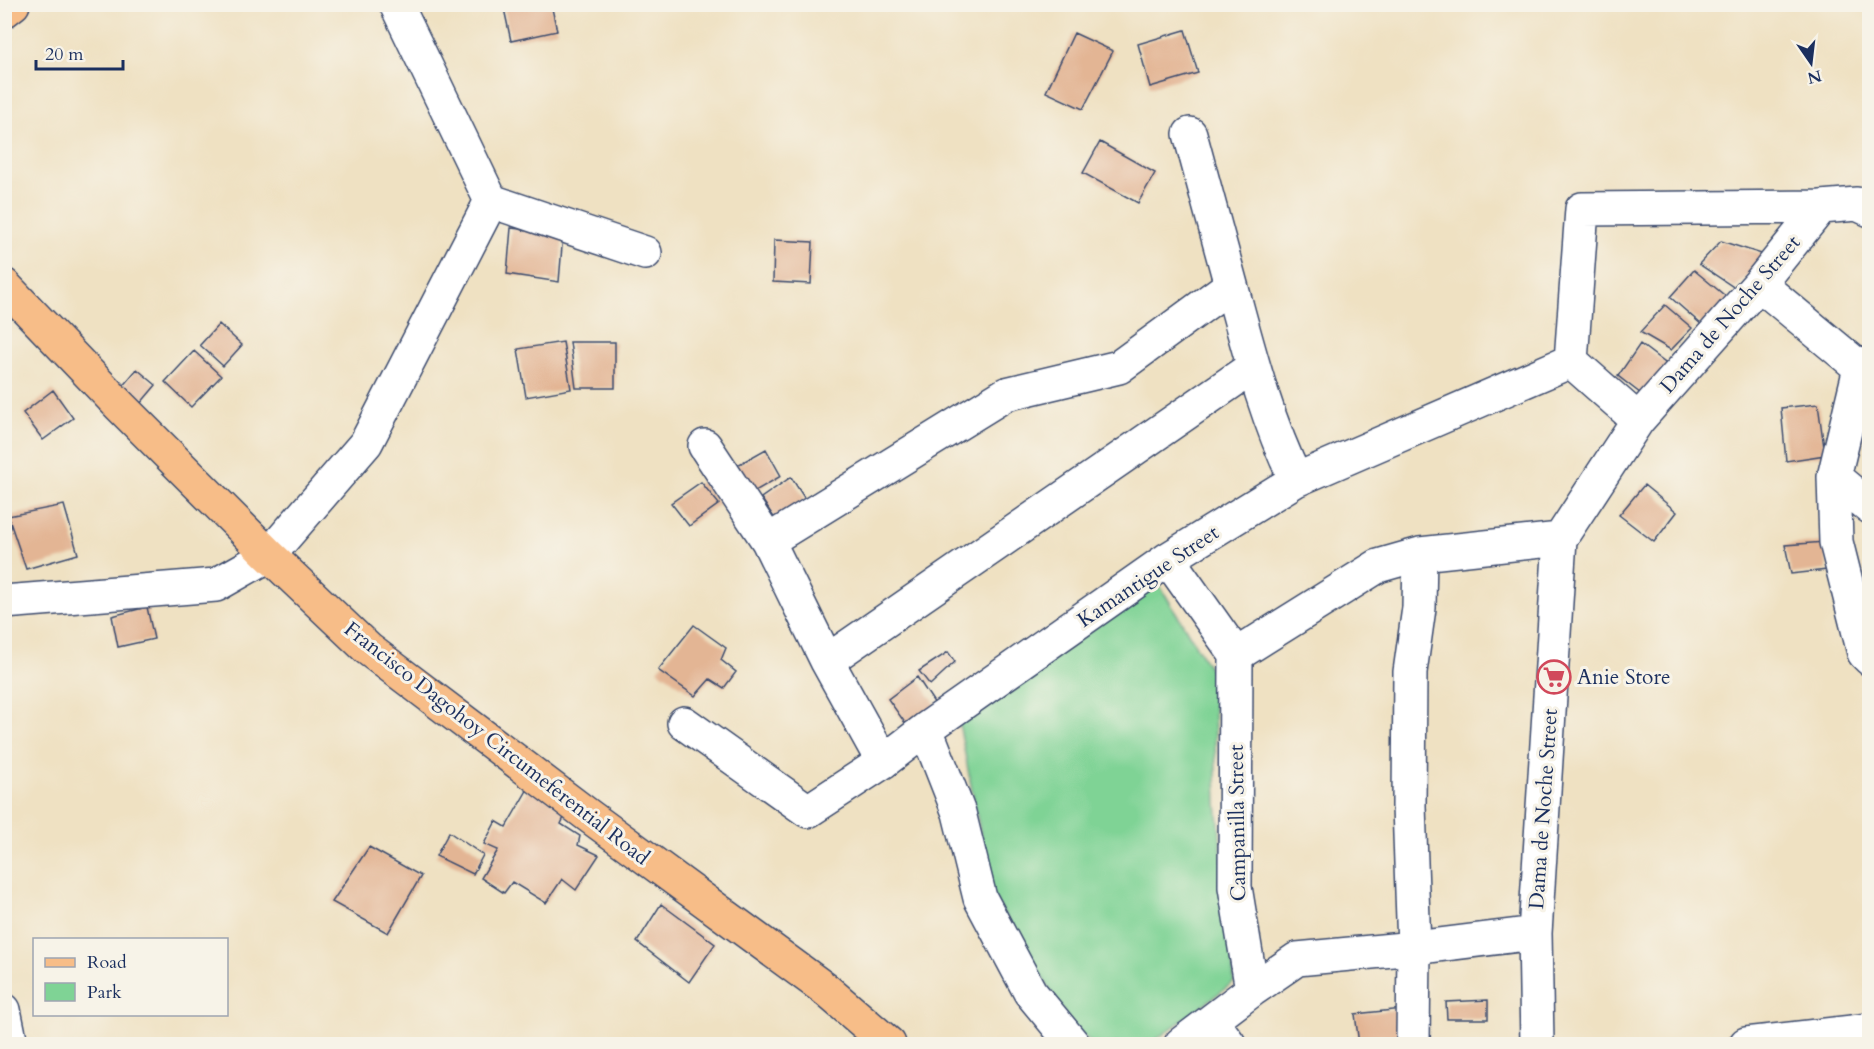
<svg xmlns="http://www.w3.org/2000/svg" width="1874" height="1049" viewBox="0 0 1874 1049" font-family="Cardo,serif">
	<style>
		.green { fill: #7fd395; stroke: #4d817a; stroke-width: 1.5 }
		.building { fill: #e3b594 }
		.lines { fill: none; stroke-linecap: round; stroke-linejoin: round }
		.minor-casing { stroke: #3b4a6d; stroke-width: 36 }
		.major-casing { stroke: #3b4a6d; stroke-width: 36 }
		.minor { stroke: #fff; stroke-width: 33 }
		.major { stroke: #f7bd88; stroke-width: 33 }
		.labels { text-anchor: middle; stroke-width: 6; stroke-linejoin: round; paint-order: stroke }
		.street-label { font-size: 21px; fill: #1b2f5e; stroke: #f7f3e8 }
		.poi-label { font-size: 21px; fill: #1b2f5e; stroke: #f7f3e8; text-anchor: start }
	</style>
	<rect width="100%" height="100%" fill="#f7f3e8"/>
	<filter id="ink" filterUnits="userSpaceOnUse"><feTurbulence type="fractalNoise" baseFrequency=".0167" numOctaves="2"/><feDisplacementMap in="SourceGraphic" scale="12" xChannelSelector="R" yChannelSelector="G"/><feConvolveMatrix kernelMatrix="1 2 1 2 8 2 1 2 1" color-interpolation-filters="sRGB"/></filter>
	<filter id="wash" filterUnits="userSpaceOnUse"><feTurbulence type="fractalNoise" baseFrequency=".008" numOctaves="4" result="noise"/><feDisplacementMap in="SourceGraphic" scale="24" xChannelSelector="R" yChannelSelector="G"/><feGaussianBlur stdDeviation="1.35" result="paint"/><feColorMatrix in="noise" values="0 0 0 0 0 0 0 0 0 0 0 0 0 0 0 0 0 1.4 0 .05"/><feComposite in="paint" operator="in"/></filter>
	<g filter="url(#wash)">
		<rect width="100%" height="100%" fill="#efe1c2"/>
		<!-- green -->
		<path class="green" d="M1157,581L1213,674L1217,804L1234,982L1150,1044H1093L1072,1026L992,894L959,723Z"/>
		<g id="blocks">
			<!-- building -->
			<path class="building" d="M503,4H551L557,31L511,41Z
				M1185,30L1198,73L1150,87L1138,44Z
				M1074,33L1113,51L1083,109L1046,92Z
				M1100,142L1155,173L1138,203L1083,173Z
				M511,228L563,234L559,282L507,274Z
				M774,240L813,242L811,284L773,282Z
				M1721,241L1768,256L1735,288L1699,264Z
				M1694,270L1729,299L1702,325L1670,297Z
				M1665,305L1692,328L1671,350L1640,332Z
				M219,324L242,345L223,366L200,345Z
				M563,342L571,389L526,397L518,349Z
				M570,342H615V388H576Z
				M1640,344L1669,366L1645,397L1618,376Z
				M194,351L221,376L191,407L165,382Z
				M137,369L156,385L140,404L121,388Z
				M53,390L73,418L43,440L23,413Z
				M1818,404L1825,455L1786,461L1781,408Z
				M766,449L781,476L750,494L734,467Z
				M791,477L805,499L775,519L761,498Z
				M701,482L719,504L689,526L671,503Z
				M1644,485L1677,512L1654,542L1619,515Z
				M64,505L78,554L26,569L8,516Z
				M1825,542L1827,570L1791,574L1785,545Z
				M147,607L154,639L118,647L112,616Z
				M694,625L726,648L721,660L736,672L724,688L710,679L695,696L658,670Z
				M948,652L955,662L930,685L919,671Z
				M917,677L937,707L908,727L888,699Z
				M529,787L567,811L561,824L580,836L578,845L599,855L576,890L562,879L546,903L512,882L504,893L481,878L498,850L484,844L496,821L506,827Z
				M449,832L483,855L473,874L436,856Z
				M369,847L421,876L388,933L332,902Z
				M661,904L715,944L689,982L637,942Z
				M1488,1000V1019H1447L1446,1002Z
				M1403,1009L1404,1039L1374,1044H1359L1355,1014Z"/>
		</g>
	</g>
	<g filter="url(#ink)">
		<use href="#blocks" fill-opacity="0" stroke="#3b4a6d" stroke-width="1.5"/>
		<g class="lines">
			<defs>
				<path id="minor" d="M396,4L491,201
					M1190,134L1231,285
					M1759,284L1870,376
					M1571,361L1582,209L1821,207L1857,204L1870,210
					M1571,361L1638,420
					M1860,368L1834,477L1836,542L1864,653L1870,659
					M705,446L768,541L827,661L883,762
					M1834,477L1870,507
					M768,541L1006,394L1119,367L1231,285C1249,351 1266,419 1296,480
					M1168,559L1236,655
					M4,602L216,585L269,555L366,443L491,201L645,253
					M1236,655L1378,566L1420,554L1560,539
					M1236,655L1235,887L1252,990
					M827,661L1253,367
					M684,723L808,811L883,762L926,729L1168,559L1296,480L1571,361
					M926,729L959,813L980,898L1030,992L1073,1044
					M4,1010L11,1044
					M1212,1021L1229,1044
					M1181,1044L1252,990L1297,959L1414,948L1535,933
					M1413,1044L1414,948L1409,806L1410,672L1419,608L1420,554
					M1537,1044L1535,933L1560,539L1638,420L1759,284L1821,207
					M1746,1044L1870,1030"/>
				<path id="major" d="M4,11L13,4
					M4,285L120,406L269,555L368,649L589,816L825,989L889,1044"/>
			</defs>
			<!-- minor casing -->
			<use href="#minor" class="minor-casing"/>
			<!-- major casing -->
			<use href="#major" class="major-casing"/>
			<!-- minor -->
			<use href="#minor" class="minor"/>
			<!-- major -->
			<use href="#major" class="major"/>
		</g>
	</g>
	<!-- icons -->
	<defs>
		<symbol id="supermarket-ring" viewBox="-11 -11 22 22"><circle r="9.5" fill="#f7f3e8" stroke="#d1495b" stroke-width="1.5"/><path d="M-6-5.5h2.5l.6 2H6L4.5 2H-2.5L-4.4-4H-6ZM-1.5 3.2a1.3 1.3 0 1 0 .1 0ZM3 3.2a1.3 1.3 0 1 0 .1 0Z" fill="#d1495b"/></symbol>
	</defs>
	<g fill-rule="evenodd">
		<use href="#supermarket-ring" x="1535" y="658" width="38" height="38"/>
	</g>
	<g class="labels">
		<!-- street labels -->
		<g class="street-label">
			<text transform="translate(1730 314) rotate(-49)" y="7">Dama de Noche Street</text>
			<text transform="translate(1148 576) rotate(-34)" y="7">Kamantigue Street</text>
			<text transform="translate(497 743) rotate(38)" y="7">Francisco Dagohoy Circumeferential Road</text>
			<text transform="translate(1543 809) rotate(-86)" y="7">Dama de Noche Street</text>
			<text transform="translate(1237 823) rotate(-91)" y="7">Campanilla Street</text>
		</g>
		<!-- poi labels -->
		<g class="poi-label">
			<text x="1577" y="684">Anie Store</text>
		</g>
	</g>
	<!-- margin -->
	<rect width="1874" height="1049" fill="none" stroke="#f7f3e8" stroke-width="24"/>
	<!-- legend -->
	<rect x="33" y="938" width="195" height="78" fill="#f7f3e8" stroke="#9fa5b1" stroke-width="1.5"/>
	<rect x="45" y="958" width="30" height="9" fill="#f7bd88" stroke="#9fa5b1" stroke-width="1.5"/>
	<text x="87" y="968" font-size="18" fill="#1b2f5e">Road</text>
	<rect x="45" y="983" width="30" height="18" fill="#7fd395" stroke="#9fa5b1" stroke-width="1.5"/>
	<text x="87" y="998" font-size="18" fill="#1b2f5e">Park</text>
	<!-- north arrow -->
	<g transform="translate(1811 63) rotate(166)" stroke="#f7f3e8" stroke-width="4.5" paint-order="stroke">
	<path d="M0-4.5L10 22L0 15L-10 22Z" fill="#1b2f5e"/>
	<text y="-9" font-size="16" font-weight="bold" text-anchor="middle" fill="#1b2f5e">N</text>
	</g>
	<!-- scale -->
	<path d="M36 60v9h87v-9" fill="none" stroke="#1b2f5e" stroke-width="3"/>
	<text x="45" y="60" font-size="18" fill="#1b2f5e" stroke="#f7f3e8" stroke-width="4.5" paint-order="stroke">20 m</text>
</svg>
